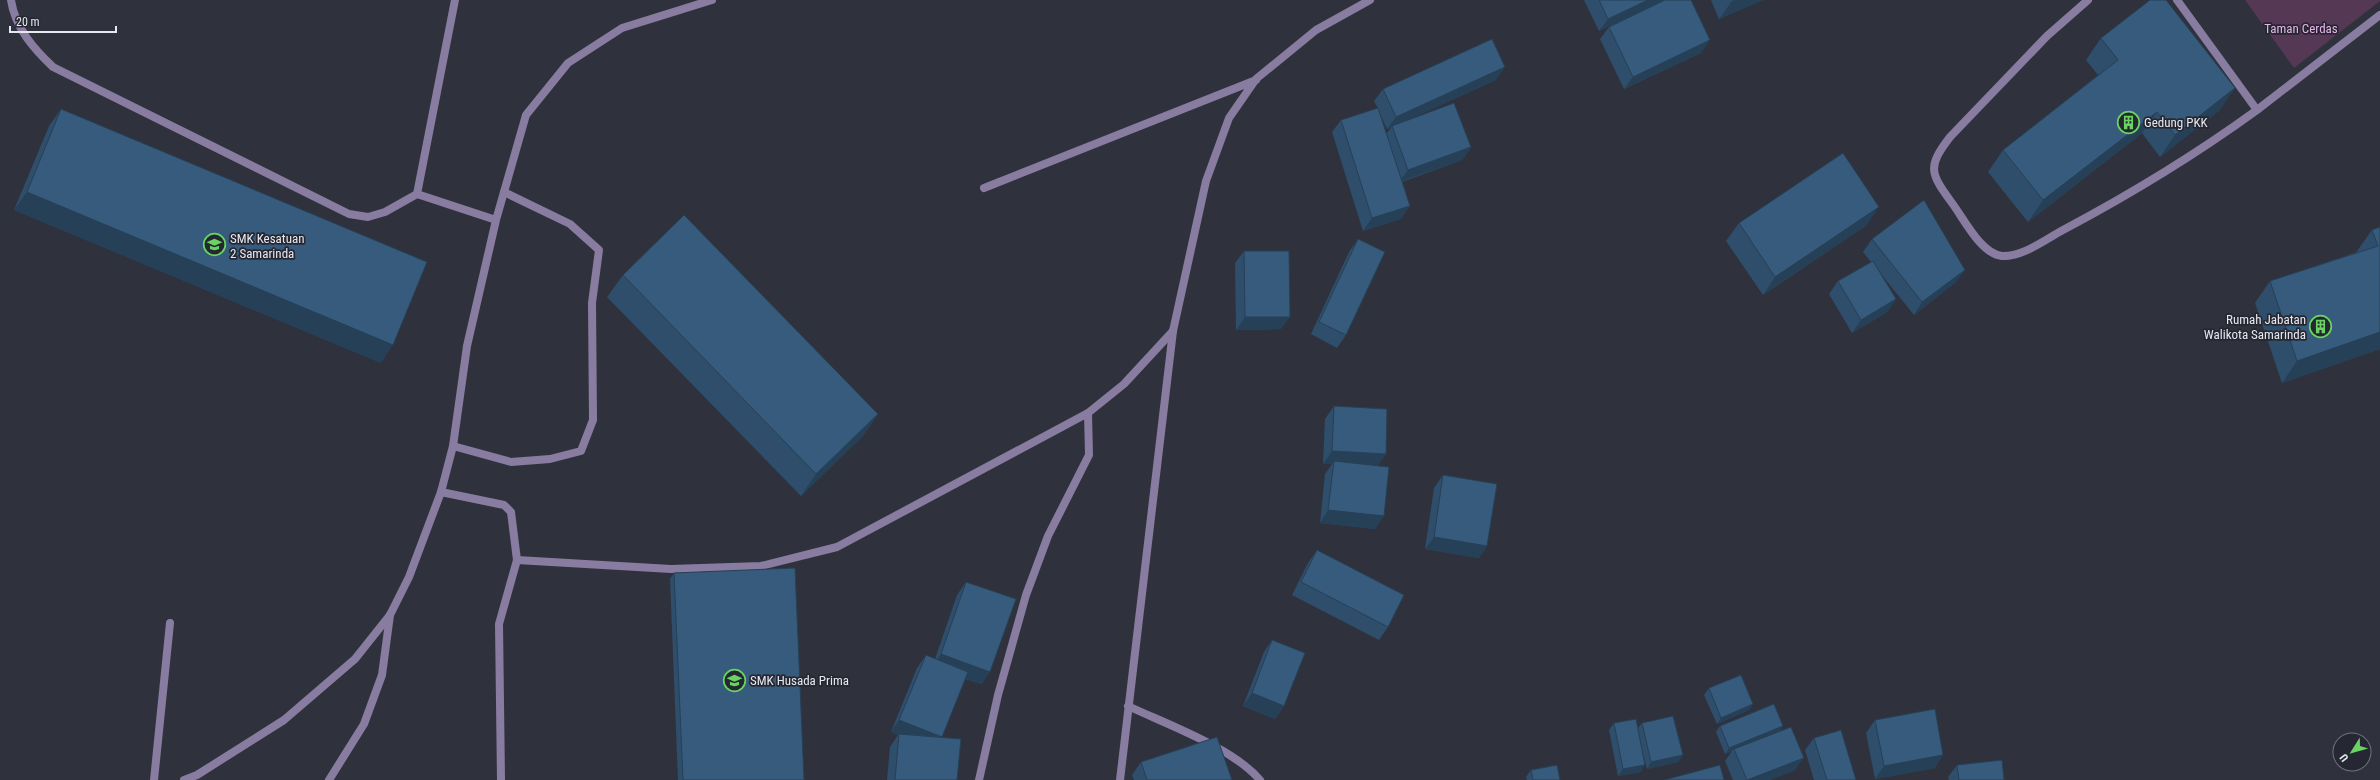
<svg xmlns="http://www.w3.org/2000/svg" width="2380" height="780" viewBox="0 0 2380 780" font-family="'Roboto Condensed',sans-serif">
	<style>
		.green { fill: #543854 }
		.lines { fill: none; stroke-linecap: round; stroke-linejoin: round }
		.service { stroke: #897ca1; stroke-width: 8 }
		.minor { stroke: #897ca1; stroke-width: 8 }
		.wall { fill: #2f4e6b; fill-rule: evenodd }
		.shaded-wall { fill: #264057 }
		.building { fill: #375b7c; stroke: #264057 }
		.labels { text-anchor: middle; stroke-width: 3.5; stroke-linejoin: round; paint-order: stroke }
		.park-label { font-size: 13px; fill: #ebb2ea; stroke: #252832 }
		.poi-label { font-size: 13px; fill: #e6e7ef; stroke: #252832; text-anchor: start }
	</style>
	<rect width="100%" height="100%" fill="#2f323d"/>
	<!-- green -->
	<path class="green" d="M2245,0H2380V1L2294,68Z"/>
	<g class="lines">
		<!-- service -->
		<path class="service" d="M2088,0L2047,36L1950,137C1927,167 1930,173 1952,203C1964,219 1981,254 2002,256C2023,257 2046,239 2063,230C2131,194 2195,155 2257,110
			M2177,0L2257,110L2380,15
			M453,446L511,462L550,459L581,451L593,420L592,303L599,250L570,224L504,192
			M441,492L504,505L511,512L517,560L499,624L501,780
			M517,560L671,569L761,566L837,547L1088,413L1124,384L1173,331
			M329,780L364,724L382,675L390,615
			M979,780L998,695L1026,595L1048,536L1089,455L1088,413"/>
		<!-- minor -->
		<path class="minor" d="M11,0C15,28 34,49 53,67L349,214L368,217L385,212L417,194L496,220
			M984,188L1256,80
			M417,194L455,0
			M1128,706C1166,724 1233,748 1260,780
			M154,780L170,623
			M184,780L197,775L284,720L355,659L390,615L409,577L441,492L453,446L467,346L496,220L526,115L568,63L622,28L712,0
			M1120,780L1173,331L1206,181L1229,118L1256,79L1316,30L1370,0"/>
	</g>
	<!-- wall -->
	<path class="wall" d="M1584,0H1691L1701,53L1624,89L1600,39L1609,27L1621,21L1599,31Z
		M1711,0H1763L1719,19Z
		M2101,38L2220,110L2160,157L2142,133L2028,222L1988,172L2003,150L2098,75L2086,60Z
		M1496,80L1410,119L1471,147L1462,160L1402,182L1401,219L1363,231L1332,132L1341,120L1378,108L1374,101L1383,89ZM1379,112L1387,129L1391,128L1386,134Z
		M61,109L381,363L14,210L49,126Z
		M1739,223L1867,225L1763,295L1726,241Z
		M2380,227V349L2282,383L2255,303L2270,281L2357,252V251L2372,230Z
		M1358,239L1346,335L1337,348L1311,334L1349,252Z
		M1872,239L1956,282L1914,315L1881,274L1896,299L1887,312L1852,333L1829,294L1838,281L1871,262L1863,252Z
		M1244,251L1281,329L1236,330L1235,263Z
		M623,275L878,414L863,436L801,496L607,297Z
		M1334,406L1386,454L1377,466L1375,529L1320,523L1325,474L1332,464H1323L1325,419Z
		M1443,475L1487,546L1479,558L1425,549L1434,488Z
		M1317,550L1388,627L1379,640L1292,595L1308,563Z
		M674,573L804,780H678L670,579Z
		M966,582L982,684L965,679L941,738L957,780H887L890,747L898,735L891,732L917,668L926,655L935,659L957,595Z
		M1272,640L1284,706L1275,719L1243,706L1264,652Z
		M1709,688L1753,704L1749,710L1717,724L1704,695Z
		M1875,720L1935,768L1875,779L1866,733Z
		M1614,723L1638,728L1642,723L1683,755L1678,762L1647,769L1644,757L1641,772L1618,776L1609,730Z
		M1720,726H1783L1779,732L1795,770L1770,780H1733L1725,761L1732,751L1725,754L1716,732Z
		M1814,738L1856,780H1814L1805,750Z
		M1141,762L1232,780H1134L1132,775Z
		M1957,765L2004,780H1949L1948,777Z
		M1531,770L1560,780H1527L1526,777Z"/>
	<!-- shaded-wall -->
	<path class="shaded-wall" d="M1648,0H1666L1599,31L1608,19Z
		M1735,0H1763L1719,19L1732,1Z
		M1710,40L1701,53L1624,89L1633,77Z
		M1505,67L1496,80L1393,127L1392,126L1391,128L1387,129L1396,117Z
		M2235,88L2220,110L2160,157L2175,135Z
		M2157,112L2142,133L2028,222L2043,200Z
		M1471,147L1462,160L1399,182L1408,170Z
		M27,192L393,345L381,363L14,210Z
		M1410,206L1401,219L1363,231L1372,218Z
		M1879,207L1867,225L1763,295L1775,277Z
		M1965,270L1956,282L1914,315L1922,302Z
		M1896,299L1887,312L1852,333L1861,320Z
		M1245,317H1290L1281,329L1236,330Z
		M2380,332V349L2282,383L2297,361Z
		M878,414L863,436L801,496L816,474Z
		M1332,451L1386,454L1377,466L1334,461L1332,464H1323Z
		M1328,510L1384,516L1375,529L1320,523Z
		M1434,537L1487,546L1479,558L1425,549Z
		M941,654L990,672L982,684L932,667Z
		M1252,693L1284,706L1275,719L1243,706Z
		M1753,704L1749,710L1717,724L1721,718Z
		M899,720L942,737L899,734L898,735L891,732Z
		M1783,726L1778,733L1734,749L1732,751L1725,754L1729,748Z
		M1683,755L1678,762L1647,769L1651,762Z
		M1943,755L1935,768L1875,779L1884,766Z
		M1804,758L1795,770L1770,780H1747Z
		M1645,765L1641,772L1618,776L1623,769Z"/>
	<!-- building -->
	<path class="building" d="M1599,0H1648L1608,19Z
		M1665,0H1691L1710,40L1633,77L1609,27Z
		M2150,0H2166L2235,88L2175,135L2157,112L2043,200L2003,150L2118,60L2101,38Z
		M1492,39L1505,67L1396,117L1383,89Z
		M1454,103L1471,147L1408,170L1392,126Z
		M1378,108L1410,206L1372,218L1341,120Z
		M61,109L427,262L393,345L27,192Z
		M1843,153L1879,207L1775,277L1739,223Z
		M1924,200L1965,270L1922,302L1872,239Z
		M684,215L878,414L816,474L623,275Z
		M2380,227V332L2297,361L2270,281L2378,246L2372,230Z
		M1358,239L1385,252L1346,335L1319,322Z
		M1244,251H1289L1290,317H1245Z
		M1873,261L1896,299L1861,320L1838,281Z
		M1334,406L1387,409L1386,454L1332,451Z
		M1334,461L1389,467L1384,516L1328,510Z
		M1443,475L1497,484L1487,546L1434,537Z
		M1317,550L1404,595L1388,627L1301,582Z
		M795,568L804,780H683L674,573Z
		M966,582L1016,599L990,672L941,654Z
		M1272,640L1305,653L1284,706L1252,693Z
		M926,655L968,672L942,737L899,720Z
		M1741,675L1753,704L1721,718L1709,688Z
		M1774,704L1783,726L1729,748L1720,726Z
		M1935,709L1943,755L1884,766L1875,720Z
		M1673,716L1683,755L1651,762L1642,723Z
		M1636,719L1645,765L1623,769L1614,723Z
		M1791,727L1804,758L1747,780L1734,749Z
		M1841,730L1856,780H1827L1814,738Z
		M899,734L961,739L957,780H895Z
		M1217,737L1232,780H1147L1141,762Z
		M2002,760L2004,780H1959L1957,765Z
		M1557,765L1560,780H1533L1531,770Z
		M1720,765L1724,780H1664Z"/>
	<!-- icons -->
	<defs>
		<symbol id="building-ring" viewBox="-11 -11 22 22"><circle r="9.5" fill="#252832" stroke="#6ad364" stroke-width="1.5"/><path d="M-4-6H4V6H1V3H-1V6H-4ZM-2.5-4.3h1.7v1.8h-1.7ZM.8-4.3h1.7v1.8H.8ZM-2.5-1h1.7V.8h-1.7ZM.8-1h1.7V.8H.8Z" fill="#6ad364"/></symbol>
		<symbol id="school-ring" viewBox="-11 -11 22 22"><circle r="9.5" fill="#252832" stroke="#6ad364" stroke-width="1.5"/><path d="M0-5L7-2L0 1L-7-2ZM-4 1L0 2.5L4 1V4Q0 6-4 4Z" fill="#6ad364"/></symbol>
	</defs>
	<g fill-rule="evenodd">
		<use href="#building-ring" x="2116" y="110" width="25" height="25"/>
		<use href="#school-ring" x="202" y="232" width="25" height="25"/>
		<use href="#building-ring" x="2308" y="314" width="25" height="25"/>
		<use href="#school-ring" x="722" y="668" width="25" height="25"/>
	</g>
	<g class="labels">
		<!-- park labels -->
		<g class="park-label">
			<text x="2301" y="33">Taman Cerdas</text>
		</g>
		<!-- poi labels -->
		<g class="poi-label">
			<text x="2144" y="127">Gedung PKK</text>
			<text x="230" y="243">SMK Kesatuan<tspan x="230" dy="15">2 Samarinda</tspan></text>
			<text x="2306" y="324" text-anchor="end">Rumah Jabatan<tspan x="2306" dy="15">Walikota Samarinda</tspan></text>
			<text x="750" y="685">SMK Husada Prima</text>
		</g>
	</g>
	<!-- north arrow -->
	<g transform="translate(2352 752) rotate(233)"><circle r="19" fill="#252832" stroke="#72747e"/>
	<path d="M0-3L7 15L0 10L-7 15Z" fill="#6ad364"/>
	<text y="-6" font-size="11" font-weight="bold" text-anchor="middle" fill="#e6e7ef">U</text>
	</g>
	<!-- scale -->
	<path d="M10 26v6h106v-6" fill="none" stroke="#e6e7ef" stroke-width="2"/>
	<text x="16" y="26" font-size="12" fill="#e6e7ef" stroke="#252832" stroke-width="3" paint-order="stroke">20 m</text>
</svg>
